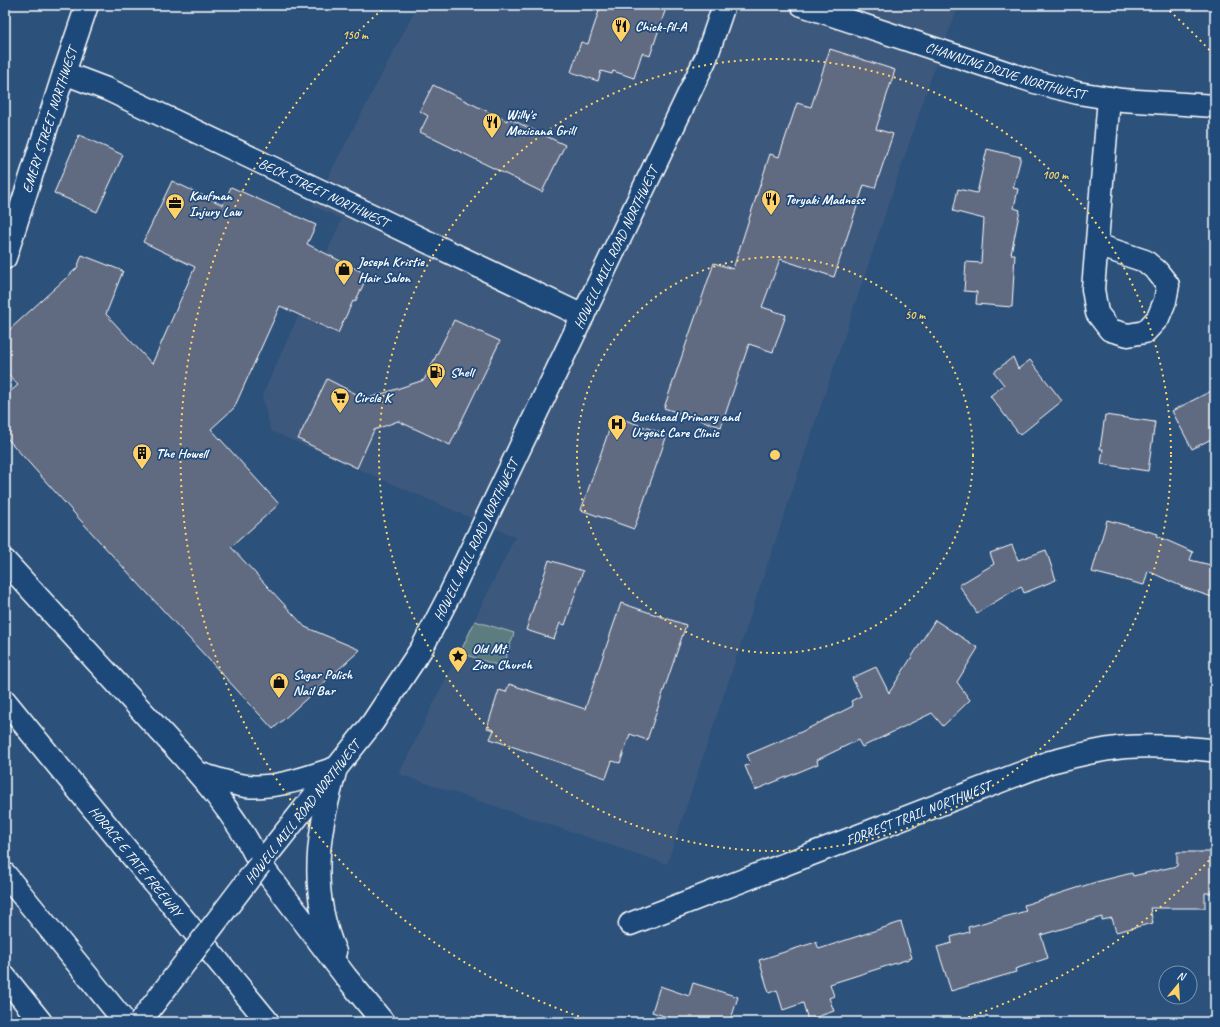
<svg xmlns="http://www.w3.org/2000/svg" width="1220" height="1027" viewBox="0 0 1220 1027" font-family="Caveat,sans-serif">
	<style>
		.built { fill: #3c597d }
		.green { fill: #5c7c80; stroke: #aebec0 }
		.building { fill: #606b81; stroke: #fff }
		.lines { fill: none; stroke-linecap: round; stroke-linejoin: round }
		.minor-casing { stroke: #fff; stroke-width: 25 }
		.secondary-casing { stroke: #fff; stroke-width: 25 }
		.motorway-casing { stroke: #fff; stroke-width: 25 }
		.minor { stroke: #1f4a7a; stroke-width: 22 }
		.secondary { stroke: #1f4a7a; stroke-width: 22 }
		.motorway { stroke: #1f4a7a; stroke-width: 22 }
		.secondary-bridge-casing { stroke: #fff; stroke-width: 25; stroke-linecap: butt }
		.secondary-bridge { stroke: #1f4a7a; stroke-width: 22 }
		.ring { fill: none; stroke: #ffd166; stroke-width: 2; stroke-dasharray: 2 4 }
		.labels { text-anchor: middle; stroke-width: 3.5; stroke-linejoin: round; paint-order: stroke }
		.poi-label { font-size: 14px; font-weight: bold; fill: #fff; stroke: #1f4a7a; text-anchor: start }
		.street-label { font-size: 14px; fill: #fff; stroke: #1f4a7a }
		.centre { fill: #ffd166; stroke: #1f4a7a; stroke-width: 2 }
		.ring-label { font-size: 12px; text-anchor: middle; font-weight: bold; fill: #ffd166; stroke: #1f4a7a; stroke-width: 3.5; stroke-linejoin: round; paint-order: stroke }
	</style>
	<rect width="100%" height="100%" fill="#2c517b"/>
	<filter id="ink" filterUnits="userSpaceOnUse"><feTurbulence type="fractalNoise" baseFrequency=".025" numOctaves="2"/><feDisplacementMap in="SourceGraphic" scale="8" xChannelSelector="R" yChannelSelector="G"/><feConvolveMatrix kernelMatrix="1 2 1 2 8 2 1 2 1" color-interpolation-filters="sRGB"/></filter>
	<g filter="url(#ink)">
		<!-- built -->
		<path class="built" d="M418,5H959L932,75L667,864L399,774L515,537L271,431L262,396L342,219L313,206Z"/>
		<!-- green -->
		<path class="green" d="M475,621L514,633L503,667L460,653Z"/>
		<!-- building -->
		<path class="building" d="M601,5H667L650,56L642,53L634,78L613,71L612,74L601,71L598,81L571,72L581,42L588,44Z
			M830,49L895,70L876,129L893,134L875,188L864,185L834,277L780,259L762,307L786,315L773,352L749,344L721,427L664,408L714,263L733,269L770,154L779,157L797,103L811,107Z
			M433,85L507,121L508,118L565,145L542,192L420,132L428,116L420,111Z
			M79,135L123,155L97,212L54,193Z
			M987,149L1021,157L1013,188L1018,189L1014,208L1020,210L1011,254H1015L1012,307L976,304L977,292L964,291L966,262L981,263L984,219L953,211L958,189L977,193Z
			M172,181L223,205L231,187L316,225L307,244L368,275L355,302L353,301L338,333L280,306L234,408L211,429L279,504L231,547L305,627L360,650L273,729L100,542L5,436V396L18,385L5,371V342L8,331L77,268L82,255L123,271L106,314L152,364L195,267L143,242Z
			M454,320L500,341L450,445L398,421L374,430L357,468L298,439L327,379L366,399L424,380Z
			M1013,357L1018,369L1030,360L1062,401L1020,435L990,396L1004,385L994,372Z
			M1215,389V437L1192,449L1172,411Z
			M1105,415L1155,422L1148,471L1101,464L1103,449H1100Z
			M614,416L667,435L634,529L581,510Z
			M1107,520L1158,534L1157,536L1193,552L1190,560L1215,566V598L1185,588L1148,571L1144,585L1092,572Z
			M1012,545L1018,560L1046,550L1056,580L1024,593L1021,586L977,613L959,585L994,564L990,553Z
			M549,560L583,571L565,625L560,623L554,639L526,630Z
			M621,603L686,625L647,740L630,734L620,763L612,761L606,778L490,739L494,730L487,728L499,690L506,692L509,684L585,709Z
			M935,620L978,648L957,682L970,700L943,726L932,713L862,747L858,740L817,760L818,764L755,790L745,766L751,764L747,755L801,732L853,706L851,701L861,696L852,678L876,667L889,693Z
			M1177,852H1212V857L1215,858V893H1205V908H1150L1153,923L1116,932L1112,918L1102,920V917L1041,935L1048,958L1015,969L1016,972L951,991L937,947L952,943L951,937L969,932L968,927L1026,911L1024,905L1096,882L1132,873L1133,876L1177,866Z
			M901,922L912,958L830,984L834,996L829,998L834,1011L808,1020L803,1003L783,1010L777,990L769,993L759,960L816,942L819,949Z
			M693,983L738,997L730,1022H669L670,1018L652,1012L660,986L689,996Z"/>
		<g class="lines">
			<defs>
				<g id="minor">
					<path id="s1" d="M802,5L1035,82L1078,93L1122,100L1215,106"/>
					<path id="s2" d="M64,73L109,90L583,316"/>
					<path d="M1097,245L1145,261L1157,271L1168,285L1165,301L1158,318L1145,332L1128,335L1110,330L1097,313L1093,289L1109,98"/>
					<path id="s3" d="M5,258L64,73L87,5"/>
					<path id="s4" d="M630,924L1050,762C1075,756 1100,749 1126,747C1154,745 1182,747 1210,750L1215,749"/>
				</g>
				<g id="secondary">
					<path id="s5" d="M260,864L373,722L422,648L450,594L706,58L724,5"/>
				</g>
				<g id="motorway">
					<path d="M5,561C51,611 96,661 142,711C185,759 232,805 260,864L346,977L383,1022"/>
					<path id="s6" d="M5,701L268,1022"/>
					<path d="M198,773C214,778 229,784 246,786C276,789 308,777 336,768"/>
					<path d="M5,874L125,1022"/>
					<path d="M335,952C318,913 315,870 322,828C325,808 331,788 336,768"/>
					<path d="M5,977L41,1022"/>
				</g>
			</defs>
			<!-- minor casing -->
			<use href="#minor" class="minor-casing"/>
			<!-- secondary casing -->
			<use href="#secondary" class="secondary-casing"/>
			<!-- motorway casing -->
			<use href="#motorway" class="motorway-casing"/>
			<!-- minor -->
			<use href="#minor" class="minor"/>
			<!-- secondary -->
			<use href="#secondary" class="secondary"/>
			<!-- motorway -->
			<use href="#motorway" class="motorway"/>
			<defs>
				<path id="secondary-bridge" d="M140,1022L260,864"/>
			</defs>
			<!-- secondary-bridge casing -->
			<use href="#secondary-bridge" class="secondary-bridge-casing"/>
			<!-- secondary-bridge -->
			<use href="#secondary-bridge" class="secondary-bridge"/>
		</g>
	</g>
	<!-- distance rings -->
	<g class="ring">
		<circle cx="775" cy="455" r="198"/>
		<circle cx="775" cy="455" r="396"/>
		<path d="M1213 856A594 594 0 0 1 954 1022M596 1022A594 594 0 0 1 385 7M1165 7A594 594 0 0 1 1213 54"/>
	</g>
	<!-- icons -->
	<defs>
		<symbol id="restaurant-pin" viewBox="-11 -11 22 30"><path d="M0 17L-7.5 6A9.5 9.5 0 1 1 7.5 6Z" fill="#ffd166" stroke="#1f4a7a"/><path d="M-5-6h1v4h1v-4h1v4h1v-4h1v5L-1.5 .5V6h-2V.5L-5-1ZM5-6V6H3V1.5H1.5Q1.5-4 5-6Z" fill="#111"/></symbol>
		<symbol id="office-pin" viewBox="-11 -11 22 30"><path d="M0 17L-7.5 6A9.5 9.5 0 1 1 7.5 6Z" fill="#ffd166" stroke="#1f4a7a"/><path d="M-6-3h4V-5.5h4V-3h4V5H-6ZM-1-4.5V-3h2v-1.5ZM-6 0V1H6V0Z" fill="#111"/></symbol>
		<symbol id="shop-pin" viewBox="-11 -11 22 30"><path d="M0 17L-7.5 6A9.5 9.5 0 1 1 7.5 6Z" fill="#ffd166" stroke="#1f4a7a"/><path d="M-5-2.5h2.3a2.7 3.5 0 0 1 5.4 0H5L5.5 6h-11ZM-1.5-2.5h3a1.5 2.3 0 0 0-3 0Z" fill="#111"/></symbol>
		<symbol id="fuel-pin" viewBox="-11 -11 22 30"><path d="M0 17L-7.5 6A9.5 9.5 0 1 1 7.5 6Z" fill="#ffd166" stroke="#1f4a7a"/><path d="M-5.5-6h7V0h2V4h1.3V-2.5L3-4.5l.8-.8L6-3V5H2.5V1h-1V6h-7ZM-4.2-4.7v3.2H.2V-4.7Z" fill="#111"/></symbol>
		<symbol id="supermarket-pin" viewBox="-11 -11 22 30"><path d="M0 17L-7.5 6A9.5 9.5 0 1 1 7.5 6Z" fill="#ffd166" stroke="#1f4a7a"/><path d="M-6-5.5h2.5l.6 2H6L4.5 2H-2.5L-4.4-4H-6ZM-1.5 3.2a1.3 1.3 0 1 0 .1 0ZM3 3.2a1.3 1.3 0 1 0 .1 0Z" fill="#111"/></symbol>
		<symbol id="hospital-pin" viewBox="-11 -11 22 30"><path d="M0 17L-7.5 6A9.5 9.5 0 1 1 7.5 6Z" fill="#ffd166" stroke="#1f4a7a"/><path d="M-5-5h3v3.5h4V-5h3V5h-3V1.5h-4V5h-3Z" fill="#111"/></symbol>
		<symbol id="building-pin" viewBox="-11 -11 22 30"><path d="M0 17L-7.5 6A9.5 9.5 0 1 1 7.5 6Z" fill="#ffd166" stroke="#1f4a7a"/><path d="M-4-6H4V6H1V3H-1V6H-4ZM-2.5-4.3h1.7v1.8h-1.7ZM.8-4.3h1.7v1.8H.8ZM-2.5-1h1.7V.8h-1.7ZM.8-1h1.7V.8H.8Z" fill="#111"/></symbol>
		<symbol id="sight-pin" viewBox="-11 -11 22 30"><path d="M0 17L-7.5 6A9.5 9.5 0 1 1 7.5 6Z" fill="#ffd166" stroke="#1f4a7a"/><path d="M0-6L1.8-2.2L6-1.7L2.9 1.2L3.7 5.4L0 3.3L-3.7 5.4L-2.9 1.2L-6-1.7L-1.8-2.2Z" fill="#111"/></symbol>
	</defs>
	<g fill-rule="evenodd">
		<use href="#restaurant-pin" x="610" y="15" width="22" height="30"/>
		<use href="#restaurant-pin" x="481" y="111" width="22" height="30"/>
		<use href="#restaurant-pin" x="760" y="188" width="22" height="30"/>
		<use href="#office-pin" x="164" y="192" width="22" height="30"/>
		<use href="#shop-pin" x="333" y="258" width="22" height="30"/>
		<use href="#fuel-pin" x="425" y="361" width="22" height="30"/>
		<use href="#supermarket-pin" x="329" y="386" width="22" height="30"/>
		<use href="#hospital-pin" x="606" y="413" width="22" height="30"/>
		<use href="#building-pin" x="131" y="442" width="22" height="30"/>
		<use href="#sight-pin" x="447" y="645" width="22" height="30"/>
		<use href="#shop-pin" x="268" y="671" width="22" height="30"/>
	</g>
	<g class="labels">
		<!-- poi labels -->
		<g class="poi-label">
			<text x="635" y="31">Chick-fil-A</text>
			<text x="506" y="119">Willy's<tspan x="506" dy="16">Mexicana Grill</tspan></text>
			<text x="189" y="200">Kaufman<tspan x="189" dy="16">Injury Law</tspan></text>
			<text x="785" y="204">Teryaki Madness</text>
			<text x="358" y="266">Joseph Kristie<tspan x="358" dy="16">Hair Salon</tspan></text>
			<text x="450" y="377">Shell</text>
			<text x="354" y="402">Circle K</text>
			<text x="631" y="421">Buckhead Primary and<tspan x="631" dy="16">Urgent Care Clinic</tspan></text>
			<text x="156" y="458">The Howell</text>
			<text x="472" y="653">Old Mt.<tspan x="472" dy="16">Zion Church</tspan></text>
			<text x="293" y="679">Sugar Polish<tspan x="293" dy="16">Nail Bar</tspan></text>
		</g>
		<!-- street labels -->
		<g class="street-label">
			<text dy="5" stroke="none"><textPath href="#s1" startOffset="214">CHANNING DRIVE NORTHWEST</textPath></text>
			<text dy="5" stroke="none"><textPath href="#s3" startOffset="145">EMERY STREET NORTHWEST</textPath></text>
			<text dy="5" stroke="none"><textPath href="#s2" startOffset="286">BECK STREET NORTHWEST</textPath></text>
			<text dy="5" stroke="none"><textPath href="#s5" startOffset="715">HOWELL MILL ROAD NORTHWEST</textPath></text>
			<text dy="5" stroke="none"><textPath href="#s5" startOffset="391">HOWELL MILL ROAD NORTHWEST</textPath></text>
			<text transform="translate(302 812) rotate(-52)" y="5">HOWELL MILL ROAD NORTHWEST</text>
			<text dy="5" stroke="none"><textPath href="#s4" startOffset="309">FORREST TRAIL NORTHWEST</textPath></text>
			<text dy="5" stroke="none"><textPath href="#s6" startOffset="207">HORACE E TATE FREEWAY</textPath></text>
		</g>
	</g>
	<circle cx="775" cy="455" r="6" class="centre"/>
	<g class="ring-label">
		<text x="355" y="39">150 m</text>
		<text x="1055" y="179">100 m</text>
		<text x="915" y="319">50 m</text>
	</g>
	<!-- margin -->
	<rect width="1220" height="1027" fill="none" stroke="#1f4a7a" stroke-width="20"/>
	<rect x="10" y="10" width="1200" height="1007" fill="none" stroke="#fff" stroke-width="1.5" filter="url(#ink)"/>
	<!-- north arrow -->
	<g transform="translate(1178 985) rotate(18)"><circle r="19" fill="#1f4a7a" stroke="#7992af"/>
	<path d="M0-3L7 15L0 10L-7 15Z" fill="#ffd166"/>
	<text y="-6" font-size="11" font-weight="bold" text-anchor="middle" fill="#ffffff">N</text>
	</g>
</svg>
